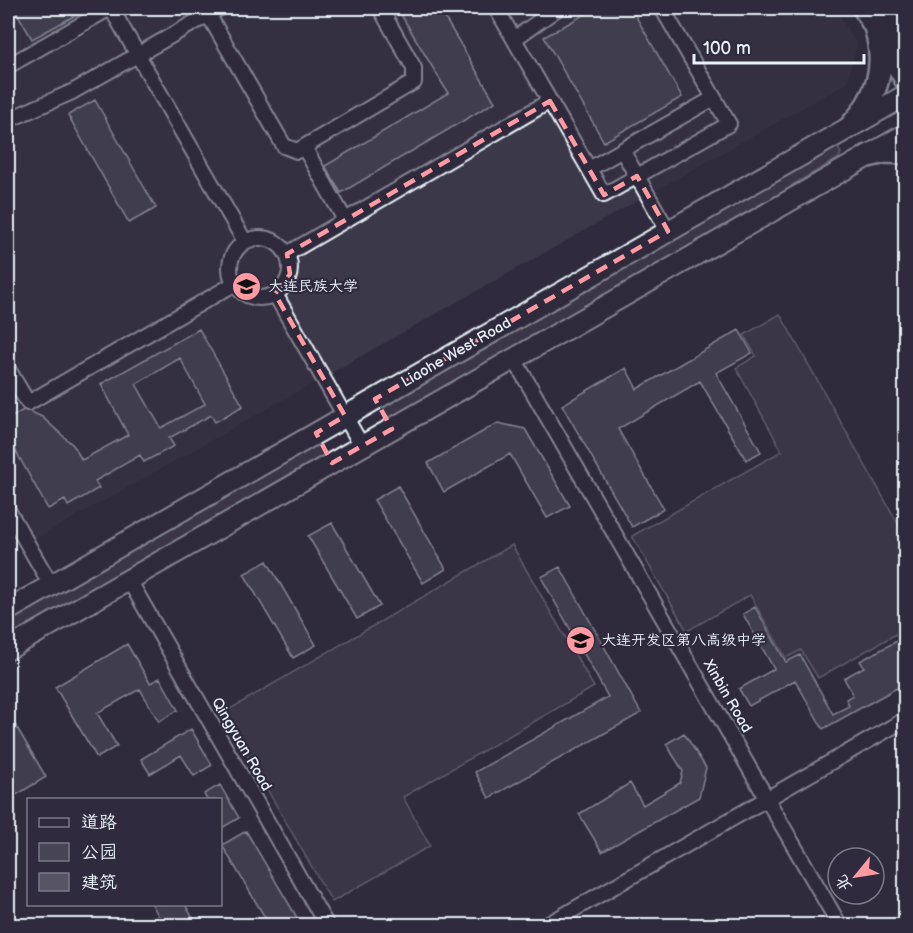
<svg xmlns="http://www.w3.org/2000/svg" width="913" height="933" viewBox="0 0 913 933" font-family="'Balsamiq Sans','LXGW WenKai TC',sans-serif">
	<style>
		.built { fill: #3b3749 }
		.green { fill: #464455; stroke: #979aa6; stroke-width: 1.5 }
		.building { fill: #575565; stroke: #e8f1f8; stroke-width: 1.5; fill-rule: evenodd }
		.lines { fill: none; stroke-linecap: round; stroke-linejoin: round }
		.street-casing { stroke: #e8f1f8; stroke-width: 18 }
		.secondary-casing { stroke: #e8f1f8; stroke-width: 24 }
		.primary-casing { stroke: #e8f1f8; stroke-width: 26 }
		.street { stroke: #2f2a3d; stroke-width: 14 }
		.secondary { stroke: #2f2a3d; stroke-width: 20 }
		.primary { stroke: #2f2a3d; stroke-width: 21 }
		.marked { fill: none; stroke: #ff9aa2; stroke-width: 4.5; stroke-dasharray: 12 8; stroke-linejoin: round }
		.labels { text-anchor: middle; stroke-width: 4.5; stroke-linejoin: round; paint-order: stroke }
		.poi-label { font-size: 15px; fill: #e8f1f8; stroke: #2f2a3d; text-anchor: start }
		.street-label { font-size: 15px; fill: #e8f1f8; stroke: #2f2a3d }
	</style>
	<rect width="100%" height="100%" fill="#2f2a3d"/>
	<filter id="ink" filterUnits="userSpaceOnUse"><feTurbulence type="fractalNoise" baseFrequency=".0167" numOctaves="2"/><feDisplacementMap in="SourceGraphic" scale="12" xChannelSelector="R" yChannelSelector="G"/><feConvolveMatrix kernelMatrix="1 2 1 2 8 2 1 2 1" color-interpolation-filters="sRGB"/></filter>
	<g filter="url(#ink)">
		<!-- built -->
		<path class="built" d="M8,8H835L857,45L847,83L36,539L8,489Z"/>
		<!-- green -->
		<path class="green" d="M832,147L838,148L841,153L839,158L792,185L785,196L396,419L388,416L384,410L386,402Z
			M780,314L905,536V629L818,678L801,650L786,658L750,595L687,631L632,536L782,451L736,368L756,356L744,335Z
			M311,445L320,446L324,453L322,461L8,642V619Z
			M512,545L594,687L403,797L430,846L332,902L223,713Z"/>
		<!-- building -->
		<path class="building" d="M14,8H89L32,39Z
			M397,8H439L495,102L341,193L325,166L448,93Z
			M596,8H631L682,97L604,142L544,37Z
			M95,100L156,208L129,223L68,115Z
			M199,329L243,406L215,422L211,415L169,438L174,446L144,462L140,455L95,481L99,488L68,506L65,500L48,509L8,437V419L25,409L42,417L73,445L82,460L128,435L101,384ZM180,358L205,404L161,428L136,384Z
			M739,330L752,353L716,373L761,452L746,460L700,381L618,429L664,509L632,527L562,405L626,368L637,389Z
			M498,423L525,429L570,506L547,518L510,454L444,492L428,463Z
			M398,486L446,569L423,583L374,500Z
			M332,523L380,606L357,619L308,536Z
			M267,561L316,645L293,658L244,574Z
			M560,567L641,713L489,798L475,772L608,697L541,577Z
			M755,607L786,662L800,655L833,714L849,706L846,699L853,695L844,678L864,667L860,661L906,636V683L823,729L795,680L749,706L739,689L774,669L743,614Z
			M127,644L150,683L160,678L178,710L159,722L140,689L97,713L117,746L97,758L55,687Z
			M13,721L46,777L8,800V724Z
			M191,729L212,765L194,776L181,755L150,774L141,759Z
			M684,733L706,768L699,797L602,852L579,814L630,783L643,805L680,783L683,771L666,744Z
			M220,785L239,818L220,829V800H207L204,794Z
			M246,831L302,926H270L222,845Z
			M152,904H185L197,926H164Z"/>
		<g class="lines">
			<defs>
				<path id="street" d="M111,8L245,242
					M496,8L604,195L729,124L662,8
					M208,14L284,146L297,151L414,82V68L380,8
					M514,39L558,8
					M8,66L110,8
					M8,120L72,92L220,8
					M304,147L345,220
					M622,150L668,231
					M589,169L714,98
					M230 268a30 30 0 1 1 60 0a30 30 0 1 1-60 0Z
					M287,254L550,101
					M275,294L362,446
					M514,359L840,926
					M8,369L28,403L234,284
					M8,510L51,585
					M129,580L327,926
					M545,926L906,719"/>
				<path id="secondary" d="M8,610L906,95
					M8,649L906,134"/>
				<path id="primary" d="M864,8L906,80
					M885,20L906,37
					M851,126C878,96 887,66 875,27
					M868,156L885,152L906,153"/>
			</defs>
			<!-- street casing -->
			<use href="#street" class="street-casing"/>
			<!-- secondary casing -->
			<use href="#secondary" class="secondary-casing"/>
			<!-- primary casing -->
			<use href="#primary" class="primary-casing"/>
			<!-- street -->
			<use href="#street" class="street"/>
			<!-- secondary -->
			<use href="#secondary" class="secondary"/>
			<!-- primary -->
			<use href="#primary" class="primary"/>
		</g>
	</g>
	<!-- marked area -->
	<path d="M0 0H913V933H0ZM550,101L604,195L637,176L668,231L375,399L392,429L332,463L316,433L345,416L275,294L290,274L287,254Z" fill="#2f2a3d" fill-opacity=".55" fill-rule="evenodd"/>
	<path class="marked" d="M550,101L604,195L637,176L668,231L375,399L392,429L332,463L316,433L345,416L275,294L290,274L287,254Z"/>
	<!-- icons -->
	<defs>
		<symbol id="university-disc" viewBox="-11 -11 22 22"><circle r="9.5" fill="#ff9aa2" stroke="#2f2a3d"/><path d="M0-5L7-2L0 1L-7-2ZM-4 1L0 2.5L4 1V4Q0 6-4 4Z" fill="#111"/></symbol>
		<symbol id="school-disc" viewBox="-11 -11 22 22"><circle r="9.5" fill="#ff9aa2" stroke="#2f2a3d"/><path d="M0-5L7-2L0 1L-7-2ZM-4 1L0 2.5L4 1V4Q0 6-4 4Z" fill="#111"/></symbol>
	</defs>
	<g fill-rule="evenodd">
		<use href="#university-disc" x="230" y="270" width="33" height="33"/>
		<use href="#school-disc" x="564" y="624" width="33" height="33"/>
	</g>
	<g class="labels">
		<!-- poi labels -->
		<g class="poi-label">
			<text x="268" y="291">大连民族大学</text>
			<text x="601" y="645">大连开发区第八高级中学</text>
		</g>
		<!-- street labels -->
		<g class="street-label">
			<text transform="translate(456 352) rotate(-30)" y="5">Liaohe West Road</text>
			<text transform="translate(728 696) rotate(60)" y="5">Xinbin Road</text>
			<text transform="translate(242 744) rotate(60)" y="5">Qingyuan Road</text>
		</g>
	</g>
	<!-- margin -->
	<rect width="913" height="933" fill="none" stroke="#2f2a3d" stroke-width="30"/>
	<rect x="15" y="15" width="883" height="903" fill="none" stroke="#e8f1f8" stroke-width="2" filter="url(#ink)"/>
	<!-- legend -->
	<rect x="27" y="798" width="195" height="108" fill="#2f2a3d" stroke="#797a88" stroke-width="1.5"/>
	<rect x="39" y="818" width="30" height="9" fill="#2f2a3d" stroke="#797a88" stroke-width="1.5"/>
	<text x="81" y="828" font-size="18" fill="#e8f1f8">道路</text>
	<rect x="39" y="843" width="30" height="18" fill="#464455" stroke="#797a88" stroke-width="1.5"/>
	<text x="81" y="858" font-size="18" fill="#e8f1f8">公园</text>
	<rect x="39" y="873" width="30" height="18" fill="#575565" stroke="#797a88" stroke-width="1.5"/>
	<text x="81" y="888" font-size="18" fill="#e8f1f8">建筑</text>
	<!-- north arrow -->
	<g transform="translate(856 876) rotate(240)"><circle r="28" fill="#2f2a3d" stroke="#797a88" stroke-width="1.5"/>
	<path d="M0-4.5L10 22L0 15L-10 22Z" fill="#ff9aa2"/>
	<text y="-9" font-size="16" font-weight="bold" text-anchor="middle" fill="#e8f1f8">北</text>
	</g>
	<!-- scale -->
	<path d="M694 54v9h170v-9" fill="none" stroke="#e8f1f8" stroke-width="3"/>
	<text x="703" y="54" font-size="18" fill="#e8f1f8" stroke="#2f2a3d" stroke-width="4.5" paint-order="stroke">100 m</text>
</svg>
